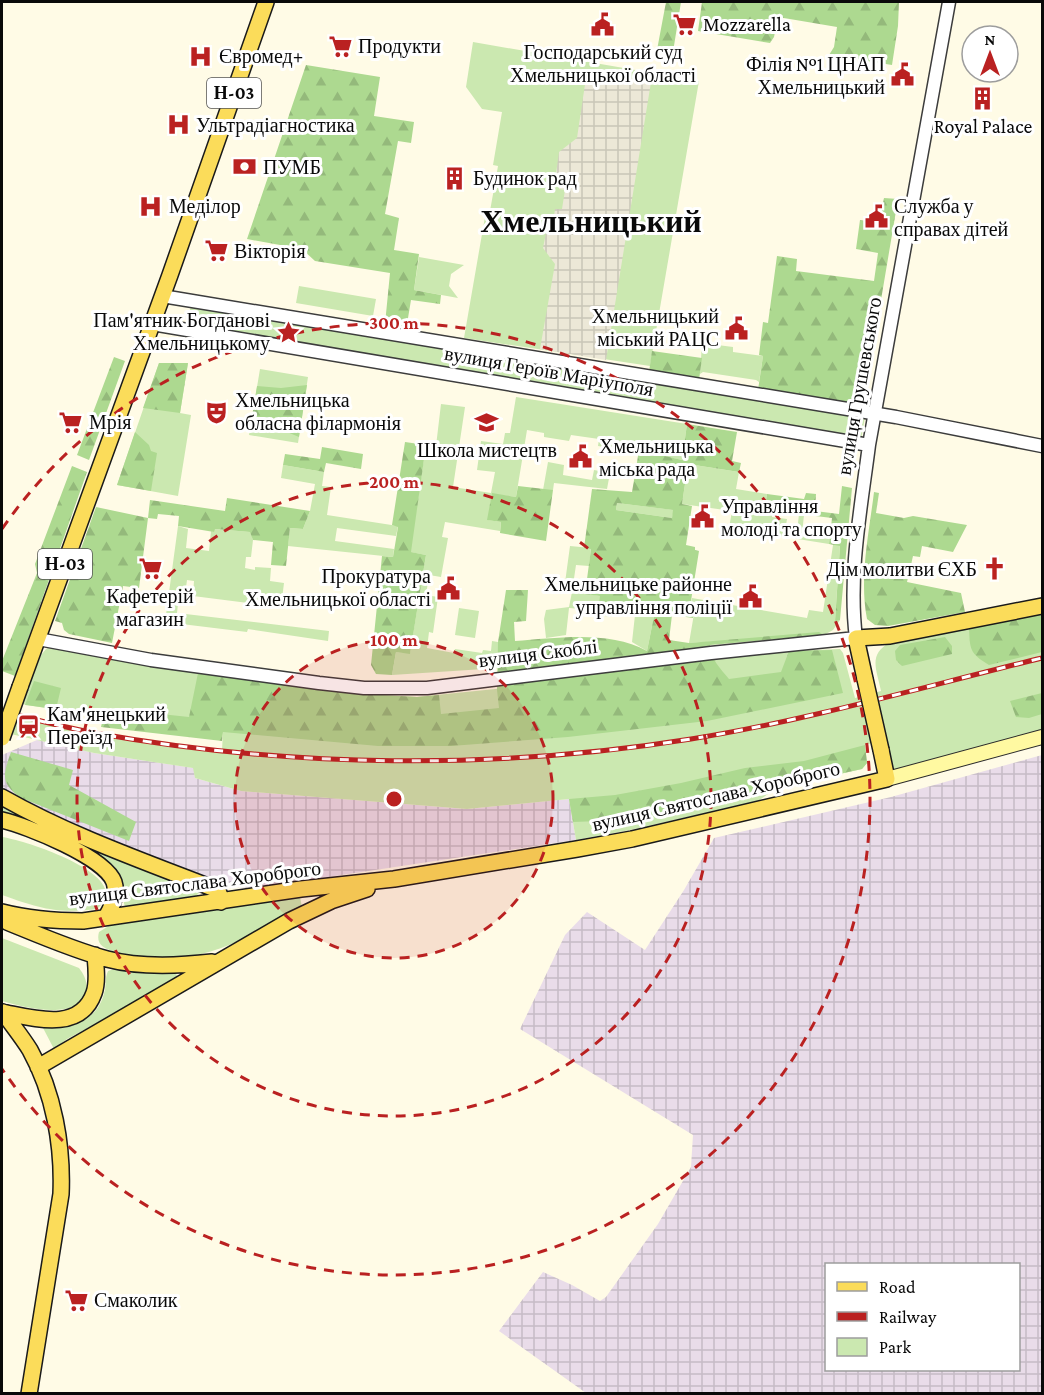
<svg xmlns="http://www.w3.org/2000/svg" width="1044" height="1395" viewBox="0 0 1044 1395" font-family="'Crimson Pro',serif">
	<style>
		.industrial { fill: url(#industrial-grid); fill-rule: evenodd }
		.green { fill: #cbe8b0 }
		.forest { fill: url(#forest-firs); fill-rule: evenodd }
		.plaza { fill: url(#plaza-grid) }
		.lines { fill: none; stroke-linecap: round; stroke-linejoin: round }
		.tertiary-casing { stroke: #3c3c3c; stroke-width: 15 }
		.secondary-casing { stroke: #2b2b2b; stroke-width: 16 }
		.primary-casing { stroke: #1a1a1a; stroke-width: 18 }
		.tertiary { stroke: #fff; stroke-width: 12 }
		.secondary { stroke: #fff9a1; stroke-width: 14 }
		.primary { stroke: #fbdc5a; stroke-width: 15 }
		.rail-casing { stroke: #ba2121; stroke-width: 5 }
		.rail { stroke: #fff; stroke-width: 3; stroke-dasharray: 9; stroke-linecap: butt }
		.primary-bridge-casing { stroke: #1a1a1a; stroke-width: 18; stroke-linecap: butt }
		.primary-bridge { stroke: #fbdc5a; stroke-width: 15 }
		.ring { fill: none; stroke: #ba2121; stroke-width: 3; stroke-dasharray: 10 8 }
		.labels { text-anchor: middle; stroke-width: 6; stroke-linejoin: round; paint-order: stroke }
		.shield { fill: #fff; stroke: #535353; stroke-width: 1.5 }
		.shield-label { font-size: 18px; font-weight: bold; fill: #090909 }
		.poi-label { font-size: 20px; fill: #090909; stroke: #fff; text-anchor: start }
		.street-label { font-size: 20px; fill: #090909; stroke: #fff }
		.town-label { font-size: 32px; font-weight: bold; fill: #090909; stroke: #fff }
		.centre { fill: #ba2121; stroke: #fff; stroke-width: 3 }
		.ring-label { font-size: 18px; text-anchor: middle; font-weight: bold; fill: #ba2121; stroke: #fff; stroke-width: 6; stroke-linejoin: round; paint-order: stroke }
	</style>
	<defs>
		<pattern id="industrial-grid" width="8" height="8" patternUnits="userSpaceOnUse" patternTransform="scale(1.5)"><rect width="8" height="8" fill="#e9dce9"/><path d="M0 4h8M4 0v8" fill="none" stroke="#c6bbc6"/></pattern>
		<pattern id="forest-firs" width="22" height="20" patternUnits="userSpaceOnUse" patternTransform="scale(1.5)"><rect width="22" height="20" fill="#add990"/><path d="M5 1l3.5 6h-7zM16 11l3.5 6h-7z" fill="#94b97b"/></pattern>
		<pattern id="plaza-grid" width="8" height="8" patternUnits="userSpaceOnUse" patternTransform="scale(1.5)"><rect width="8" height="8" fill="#ece8d7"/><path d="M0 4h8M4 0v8" fill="none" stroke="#c9c6b7"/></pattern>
	</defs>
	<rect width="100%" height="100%" fill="#fffbe6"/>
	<!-- industrial -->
	<path class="industrial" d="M37,740L94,753L194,768L195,778L241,791L467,809L569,799L576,840L255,888L228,887L128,851L5,793L2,786V755Z
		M1042,755V1393H586L499,1331L543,1272L572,1285L600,1301L606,1297L658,1224L691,1167L693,1135L520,1029L565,935L587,912L645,950L684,890L714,838L891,797ZM826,1264H1018V1370H826Z"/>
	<!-- green -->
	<path class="green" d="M473,42L699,81L650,366L464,338L486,211H490L498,166L493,165L502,112L482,109L466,87Z
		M419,257L464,265L451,274L449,286L458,298L414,290Z
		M299,286L376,299L373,316L296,303Z
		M191,304L865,417L861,440L187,327Z
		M702,343L733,347V352L763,356L759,382L756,380L703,372L700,374Z
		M159,363H188L180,413L191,415L178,496L117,485Z
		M260,369L308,377L298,443L249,435Z
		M516,397L687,424L682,460L624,448V450L598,446L599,439L571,435L569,441L544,437V433L527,430L516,497L492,494L488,520L501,522L500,531L445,522L442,537L448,538L441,577L429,575L426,595L438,597L433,633L429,632L427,648L454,653L455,649L482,653L483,650L491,651L492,641L498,642L499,668L392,675L396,652L410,653L426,555L410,552L426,445L436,446L441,404L465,407L453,487L491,493L495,472L477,470L481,441L503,444L505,433H510Z
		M548,462L564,465L563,475L592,480L594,470L610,473L607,489L554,483L553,490H543Z
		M688,464L739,472L736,489L767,494L765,507L773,508L772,517L787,519L785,531L797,532L799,514L804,515L802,534L830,537L829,544L729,528L732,511L682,504Z
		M283,465L324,472L322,486L331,487L327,515L398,526L396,536L337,528L335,541L394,549L393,557L288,546L290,528L303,529L310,511L315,484L281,478Z
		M617,503L674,510L672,518L616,510Z
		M178,526L188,529L186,548L209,551L211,531L214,532V529L251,532L253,540L251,557H246L245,568L255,570V567L271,568L270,581L284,583L281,607L193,596L194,581L187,580L185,595H179L177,613L329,631L328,641L248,629L247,632L165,622Z
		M833,545H840L835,620H840L833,630L824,635L689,643L695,608L690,607L692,598L807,618L809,610L823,612Z
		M570,546L591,548L589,566L576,565L572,592L601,596L600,604L655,611L647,651L632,642L635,615L615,613L614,617L593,615V610L569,608L566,635L546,638L544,619L546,610L569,607L572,592L564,590Z
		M459,608L479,611L475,638L455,635Z
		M1042,612V732L890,774L882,740L865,745L867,763L862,769L775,789L758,801L630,830L576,840L569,799L467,809L241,791L195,778L193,768L94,753L2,732V711L97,733L222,750L223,732L143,712L103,718L22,704L41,655L46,649L51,647L151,666L198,673L364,694L417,697L524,686L712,659L789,651L840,649L843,653L855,698L881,691C877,670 867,654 891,642Z
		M2,804L199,891V893L195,897L125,907C121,895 125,883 116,871C102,852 26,817 2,812Z
		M2,837C23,840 107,867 106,894C106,901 101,905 97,909C56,914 39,908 2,895Z
		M300,897L302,907C265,926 225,954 182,957C173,958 163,957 154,957C140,956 126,956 113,951C102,948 96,943 99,932L115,922Z
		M2,938L79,968C85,976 89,984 85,994C76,1021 22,1007 2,1001Z
		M114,969L176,974L179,979L67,1039L54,1049L42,1026C71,1024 97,1025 105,990C106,983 105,978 108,971Z"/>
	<!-- forest -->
	<path class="forest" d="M666,2H681L673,52L657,50Z
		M702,2H899L898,26L892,65L829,55L834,47L837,27L778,17L774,37L770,43L698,31Z
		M306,65L380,77L374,116L414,122L411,143L398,141L385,214L399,218L394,250L419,254L414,290L441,295L440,304L411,300L407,324L405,327L385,324L390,273L315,261L302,249L247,239Z
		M884,198L898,199L863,407L758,390L763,356L759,355L763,322L768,323L777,256L797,259L796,271L874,281L878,253L856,249L860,220L879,223Z
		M652,351L702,358L699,380L649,372Z
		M114,357L125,361L89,460L77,455Z
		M159,363H188L180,413L143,408Z
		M307,385L299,437L275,427L251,423L257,386L281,388Z
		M687,424L737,432L732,461L741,463L739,472L688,464L682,504L692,506L686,545L695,547V550L699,551L690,607L695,608L693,618L672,615L669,640L689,643L819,632L824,635L710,645C711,660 720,668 729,679L781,672L789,651L832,650L843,693L707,721L568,737L451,746H378L223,732L222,741L101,727L103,718L142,712L189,717L198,673L364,694L417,697L439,695L441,714L499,708L497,690L498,642L506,590H528L526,621L514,622L515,641C556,638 610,630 647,651L655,611L599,604L600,596L585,594L591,549L584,548L592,489L632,492L639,450L682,460ZM617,503L673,510L672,518L616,510Z
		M135,432L149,445L151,451L157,453L151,491L117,485Z
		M405,442L426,445L411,552L426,555L410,654L396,652L392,675L376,674L371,665L382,556L393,557L398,527L392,525Z
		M322,447L363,454L361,469L326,463L324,472L283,465L285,454L320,459Z
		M72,466L87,472L15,676L2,671V661L37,573L35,564Z
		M518,486L553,490L546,541L500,533L501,522L487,520L492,493L516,497Z
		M842,486L852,488L840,620L835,621L840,546L829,544L832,518L799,514V511L765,507L767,494L804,499L806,493L816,494L815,511L839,514Z
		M874,492L879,493L876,513L904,518L913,516L967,525L953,552L922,546L920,557L913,556L907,582L961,593L965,612L888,626L875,625L867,619C859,578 869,533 874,492Z
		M227,498L310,511L303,529L290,528L286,566L271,565L273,542L253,540L250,532L215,529L214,532L178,526L179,516L158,514L157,519L148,518L139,588L123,586L112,643L69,634L64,630L62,623L55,621L96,507L148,518L150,500L225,511Z
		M1042,612V652L989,665C969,653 970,649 969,627Z
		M945,637L952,646V654L902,666L896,660L895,651L900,645Z
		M34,681L61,688L56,709L25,705Z
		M1042,693V714L1029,718L1016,717L1010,701Z
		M865,745L867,763L862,769L628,820L573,822L569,799L615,795L681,783L745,768L804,761Z
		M11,752L73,770L69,785L136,822L129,841L21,798C0,783 3,775 11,752Z"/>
	<!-- plaza -->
	<path class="plaza" d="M587,71L651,82L606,360L540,349L555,264L543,248L548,223L553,224L555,209H562L565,190L559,189L561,174H556L559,152L577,138Z"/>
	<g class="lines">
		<defs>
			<path id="tertiary" d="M162,296L896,417L1042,446
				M152,324L869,445
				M38,639L151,660L319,683L364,688H427L711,653L856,638C848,575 861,508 869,445L949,2"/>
			<path id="secondary" d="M887,779L1042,737"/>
			<path id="primary" d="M865,679L856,638L890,636L1042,606
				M20,687L170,275L266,2
				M2,797C69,835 143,861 215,889L219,893L221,902
				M2,820C27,826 105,857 114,882C118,894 112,907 106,917
				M2,912C29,919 54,921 83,921L301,889L394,879L577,849L632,839L887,779L881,750
				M7,922C39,935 73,950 107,959C141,968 178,966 212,962
				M2,1012C33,1018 80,1033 94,993C98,982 96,967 95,955
				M3,1012C12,1025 22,1037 30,1050C54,1093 63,1146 61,1194L29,1394
				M38,1067L289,921L331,901L367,889"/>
		</defs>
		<!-- tertiary casing -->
		<use href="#tertiary" class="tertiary-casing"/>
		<!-- secondary casing -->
		<use href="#secondary" class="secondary-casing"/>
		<!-- primary casing -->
		<use href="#primary" class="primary-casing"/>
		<!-- tertiary -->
		<use href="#tertiary" class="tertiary"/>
		<!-- secondary -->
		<use href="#secondary" class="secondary"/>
		<!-- primary -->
		<use href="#primary" class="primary"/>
		<defs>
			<path id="rail" d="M2,711C32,719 63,727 95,733C290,768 496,770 691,739C810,720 926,686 1042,658"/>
		</defs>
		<!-- rail casing -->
		<use href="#rail" class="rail-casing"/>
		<!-- rail -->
		<use href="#rail" class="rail"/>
		<defs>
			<path id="primary-bridge" d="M865,679L881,750
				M2,738L20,687"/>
		</defs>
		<!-- primary-bridge casing -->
		<use href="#primary-bridge" class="primary-bridge-casing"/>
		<!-- primary-bridge -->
		<use href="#primary-bridge" class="primary-bridge"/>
	</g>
	<!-- distance rings -->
	<circle cx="394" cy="799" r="159" fill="#ba2121" fill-opacity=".12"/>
	<g class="ring">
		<circle cx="394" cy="799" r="159"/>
		<circle cx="394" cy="799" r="317"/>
		<path d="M2 529A476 476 0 1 1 2 1069"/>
	</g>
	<!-- icons -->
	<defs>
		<symbol id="civic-bare" viewBox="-9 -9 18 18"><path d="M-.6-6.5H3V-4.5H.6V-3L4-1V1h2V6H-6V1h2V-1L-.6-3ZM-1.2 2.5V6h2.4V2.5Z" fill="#ba2121" stroke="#fff" stroke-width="2.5" paint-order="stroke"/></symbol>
		<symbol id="supermarket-bare" viewBox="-9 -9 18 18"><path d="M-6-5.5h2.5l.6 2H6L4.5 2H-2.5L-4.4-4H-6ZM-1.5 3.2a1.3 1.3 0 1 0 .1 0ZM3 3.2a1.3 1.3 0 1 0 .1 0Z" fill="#ba2121" stroke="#fff" stroke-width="2.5" paint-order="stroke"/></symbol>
		<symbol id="hospital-bare" viewBox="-9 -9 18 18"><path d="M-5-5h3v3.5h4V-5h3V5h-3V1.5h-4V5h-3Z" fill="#ba2121" stroke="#fff" stroke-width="2.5" paint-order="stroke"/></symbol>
		<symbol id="building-bare" viewBox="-9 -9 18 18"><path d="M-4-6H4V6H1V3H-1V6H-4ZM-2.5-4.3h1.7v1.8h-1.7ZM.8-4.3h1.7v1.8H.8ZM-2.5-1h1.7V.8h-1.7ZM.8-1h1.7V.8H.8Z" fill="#ba2121" stroke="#fff" stroke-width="2.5" paint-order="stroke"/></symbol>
		<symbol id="bank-bare" viewBox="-9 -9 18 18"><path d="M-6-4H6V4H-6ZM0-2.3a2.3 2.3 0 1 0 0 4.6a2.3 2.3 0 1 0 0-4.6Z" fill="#ba2121" stroke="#fff" stroke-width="2.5" paint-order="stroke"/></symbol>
		<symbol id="sight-bare" viewBox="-9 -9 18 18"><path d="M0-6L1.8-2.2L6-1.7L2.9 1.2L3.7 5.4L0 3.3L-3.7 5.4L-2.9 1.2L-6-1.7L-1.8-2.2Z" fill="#ba2121" stroke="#fff" stroke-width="2.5" paint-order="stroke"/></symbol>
		<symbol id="theatre-bare" viewBox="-9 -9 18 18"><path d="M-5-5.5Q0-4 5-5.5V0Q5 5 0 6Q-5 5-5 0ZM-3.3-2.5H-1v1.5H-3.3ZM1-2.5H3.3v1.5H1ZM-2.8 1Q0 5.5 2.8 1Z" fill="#ba2121" stroke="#fff" stroke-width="2.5" paint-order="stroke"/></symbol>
		<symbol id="school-bare" viewBox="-9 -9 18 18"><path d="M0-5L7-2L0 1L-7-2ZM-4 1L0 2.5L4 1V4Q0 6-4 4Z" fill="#ba2121" stroke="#fff" stroke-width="2.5" paint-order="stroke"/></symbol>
		<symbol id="church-bare" viewBox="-9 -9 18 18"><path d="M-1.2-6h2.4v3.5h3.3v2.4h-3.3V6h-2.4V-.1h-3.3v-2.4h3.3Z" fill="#ba2121" stroke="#fff" stroke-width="2.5" paint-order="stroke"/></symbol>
		<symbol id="station-bare" viewBox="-9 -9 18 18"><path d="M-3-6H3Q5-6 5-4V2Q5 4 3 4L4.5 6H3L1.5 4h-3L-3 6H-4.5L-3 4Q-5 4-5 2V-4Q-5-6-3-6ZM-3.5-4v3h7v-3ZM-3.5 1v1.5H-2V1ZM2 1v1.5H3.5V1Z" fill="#ba2121" stroke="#fff" stroke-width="2.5" paint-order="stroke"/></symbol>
	</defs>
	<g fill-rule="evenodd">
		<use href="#civic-bare" x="586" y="8" width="33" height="33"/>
		<use href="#supermarket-bare" x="668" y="8" width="33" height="33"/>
		<use href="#supermarket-bare" x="324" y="30" width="33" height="33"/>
		<use href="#hospital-bare" x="184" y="40" width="33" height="33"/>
		<use href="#civic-bare" x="886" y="58" width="33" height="33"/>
		<use href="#building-bare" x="966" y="82" width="33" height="33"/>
		<use href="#hospital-bare" x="162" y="108" width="33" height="33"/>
		<use href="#bank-bare" x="228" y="150" width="33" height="33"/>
		<use href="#building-bare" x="438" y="162" width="33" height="33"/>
		<use href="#hospital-bare" x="134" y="190" width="33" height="33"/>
		<use href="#civic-bare" x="860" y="200" width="33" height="33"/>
		<use href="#supermarket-bare" x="200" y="234" width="33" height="33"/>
		<use href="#civic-bare" x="720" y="312" width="33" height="33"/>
		<use href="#sight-bare" x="272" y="316" width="33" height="33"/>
		<use href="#theatre-bare" x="200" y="396" width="33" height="33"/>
		<use href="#supermarket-bare" x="54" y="406" width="33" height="33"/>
		<use href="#school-bare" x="470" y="406" width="33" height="33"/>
		<use href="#civic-bare" x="564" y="440" width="33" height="33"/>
		<use href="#civic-bare" x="686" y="500" width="33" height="33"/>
		<use href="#supermarket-bare" x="134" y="552" width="33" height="33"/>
		<use href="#church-bare" x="978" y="552" width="33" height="33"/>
		<use href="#civic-bare" x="432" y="572" width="33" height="33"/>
		<use href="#civic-bare" x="734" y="580" width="33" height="33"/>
		<use href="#station-bare" x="12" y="710" width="33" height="33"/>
		<use href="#supermarket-bare" x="60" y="1284" width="33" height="33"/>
	</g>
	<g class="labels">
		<!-- shield labels -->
		<g class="shield">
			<rect x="207" y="78" width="54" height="30" rx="4.5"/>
			<rect x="38" y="549" width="54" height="30" rx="4.5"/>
		</g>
		<g class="shield-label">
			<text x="234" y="99">Н-03</text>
			<text x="65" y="570">Н-03</text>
		</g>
		<!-- poi labels -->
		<g class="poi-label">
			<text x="703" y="31">Mozzarella</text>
			<text x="358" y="53">Продукти</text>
			<text x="603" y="59" text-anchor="middle">Господарський суд<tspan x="603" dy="23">Хмельницької області</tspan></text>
			<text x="219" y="63">Євромед+</text>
			<text x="885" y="71" text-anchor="end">Філія №1 ЦНАП<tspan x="885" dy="23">Хмельницький</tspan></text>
			<text x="196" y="132">Ультрадіагностика</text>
			<text x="983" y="133" text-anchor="middle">Royal Palace</text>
			<text x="263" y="174">ПУМБ</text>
			<text x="473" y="185">Будинок рад</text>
			<text x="169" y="213">Меділор</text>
			<text x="894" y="213">Служба у<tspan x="894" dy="23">справах дітей</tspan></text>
			<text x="234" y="258">Вікторія</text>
			<text x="719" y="323" text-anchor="end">Хмельницький<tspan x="719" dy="23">міський РАЦС</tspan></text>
			<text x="270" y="327" text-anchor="end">Пам'ятник Богданові<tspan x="270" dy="23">Хмельницькому</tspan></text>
			<text x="235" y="407">Хмельницька<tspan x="235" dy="23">обласна філармонія</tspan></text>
			<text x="89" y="429">Мрія</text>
			<text x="599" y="453">Хмельницька<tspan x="599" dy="23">міська рада</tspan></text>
			<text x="487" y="457" text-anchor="middle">Школа мистецтв</text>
			<text x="721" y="513">Управління<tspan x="721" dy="23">молоді та спорту</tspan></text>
			<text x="977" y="576" text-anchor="end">Дім молитви ЄХБ</text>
			<text x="431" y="583" text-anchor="end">Прокуратура<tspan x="431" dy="23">Хмельницької області</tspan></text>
			<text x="732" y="591" text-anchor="end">Хмельницьке районне<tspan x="732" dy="23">управління поліції</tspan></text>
			<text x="150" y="603" text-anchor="middle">Кафетерій<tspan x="150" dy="23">магазин</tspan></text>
			<text x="47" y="721">Кам'янецький<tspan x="47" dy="23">Переїзд</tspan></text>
			<text x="94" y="1307">Смаколик</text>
		</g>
		<!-- street labels -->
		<g class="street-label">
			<text transform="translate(549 371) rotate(10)" y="7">вулиця Героїв Маріуполя</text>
			<text transform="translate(859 386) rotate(-80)" y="7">вулиця Грушевського</text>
			<text transform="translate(538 653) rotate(-7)" y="7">вулиця Скоблі</text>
			<text transform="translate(716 796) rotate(-13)" y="7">вулиця Святослава Хороброго</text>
			<text transform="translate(195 883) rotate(-7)" y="7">вулиця Святослава Хороброго</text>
		</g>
		<!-- town labels -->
		<g class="town-label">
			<text x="591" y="232">Хмельницький</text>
		</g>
	</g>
	<circle cx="394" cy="799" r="9" class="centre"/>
	<g class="ring-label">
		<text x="394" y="329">300 m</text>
		<text x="394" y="488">200 m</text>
		<text x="394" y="646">100 m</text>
	</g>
	<!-- border -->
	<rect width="1044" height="1395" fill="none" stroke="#090909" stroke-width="6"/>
	<!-- legend -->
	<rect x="825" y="1263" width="195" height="108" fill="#ffffff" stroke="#9d9d9d" stroke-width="1.5"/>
	<rect x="837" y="1282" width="30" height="9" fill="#fbdc5a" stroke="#9d9d9d" stroke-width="1.5"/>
	<text x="879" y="1293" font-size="18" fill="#090909">Road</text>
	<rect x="837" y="1312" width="30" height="9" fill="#ba2121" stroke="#9d9d9d" stroke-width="1.5"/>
	<text x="879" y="1323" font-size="18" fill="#090909">Railway</text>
	<rect x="837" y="1338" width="30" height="18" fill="#cbe8b0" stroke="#9d9d9d" stroke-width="1.5"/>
	<text x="879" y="1353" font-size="18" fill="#090909">Park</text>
	<!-- north arrow -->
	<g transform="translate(990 54)"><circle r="28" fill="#ffffff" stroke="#9d9d9d" stroke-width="1.5"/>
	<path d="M0-4.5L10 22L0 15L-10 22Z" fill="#ba2121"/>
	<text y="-9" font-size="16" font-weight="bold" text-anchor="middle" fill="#090909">N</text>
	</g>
</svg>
